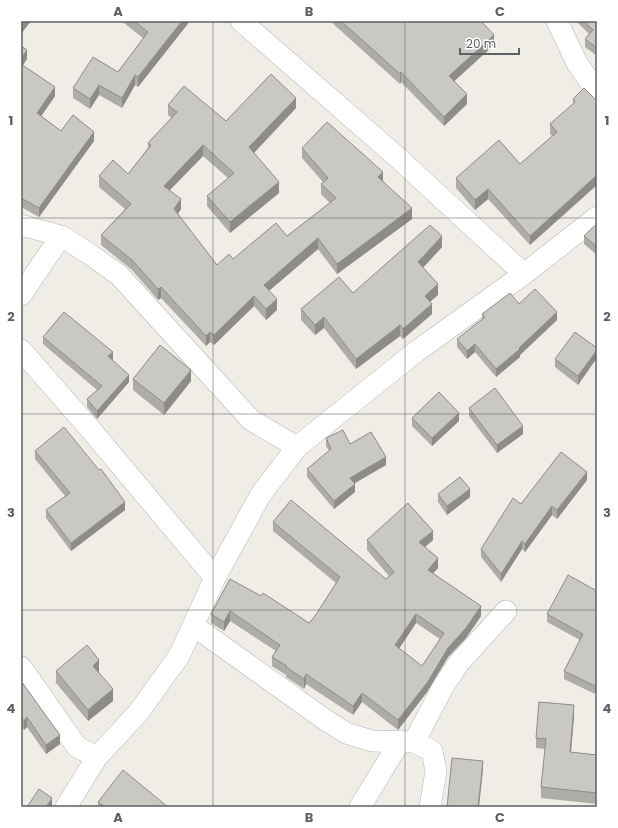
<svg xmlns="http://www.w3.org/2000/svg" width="618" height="828" viewBox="0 0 618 828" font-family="Poppins,sans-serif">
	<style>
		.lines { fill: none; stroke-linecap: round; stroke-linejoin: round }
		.minor-casing { stroke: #b3b6ba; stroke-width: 22 }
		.minor { stroke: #fff; stroke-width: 21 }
		.wall { fill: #aeaca7; fill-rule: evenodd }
		.shaded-wall { fill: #8d8c88 }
		.building { fill: #cac8c2; stroke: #8d8c88; fill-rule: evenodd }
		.grid { fill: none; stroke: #5d6165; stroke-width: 1; stroke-opacity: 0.55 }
		.neatline { fill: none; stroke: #5d6165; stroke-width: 1.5 }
		.grid-label { font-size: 13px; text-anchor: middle; font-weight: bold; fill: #5d6165 }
	</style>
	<rect width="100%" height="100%" fill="#efede6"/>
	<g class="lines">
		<defs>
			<path id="minor" d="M241,21L396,156L524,274
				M557,21L577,63L597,92
				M21,225L61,236L88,253L119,275L251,420L297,447
				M21,295L61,236
				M21,350L91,430L215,578
				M194,626L324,719L346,733L372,741L414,742L432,751L436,771L430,807
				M21,667L77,747L97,757
				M414,742L443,687L458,664L506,611
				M66,807L97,757L138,713L179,656L215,578L261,494L297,447L417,351L524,274L597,217
				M360,807L400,741"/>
		</defs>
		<!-- minor casing -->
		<use href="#minor" class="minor-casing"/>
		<!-- minor -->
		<use href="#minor" class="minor"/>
	</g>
	<!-- wall -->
	<path class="wall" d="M124,21H190L138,87L135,85L122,108L99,95L90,109L73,98V88L118,72L143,38L124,23Z
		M330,21H481L494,45L454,81L467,104L444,126L401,82L400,84Z
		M576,21H597V56L585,47V39L589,34Z
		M21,46L27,59L23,65L55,96L41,116L61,131L94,141L39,217L21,207Z
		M584,88L530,245L488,199L475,210L456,188V178L520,164L552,136L550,134V124L573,104V99Z
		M168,105L226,121L296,108L254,153L279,193L230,233L207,206V196L228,178L203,156L170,190L181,209L178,214L217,265L287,236L330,203L321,194V184L323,182L302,158V148L383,181L412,219L337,274L318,249L269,291L277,310L266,320L254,306L214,345L210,342L206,346L161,298L158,300L132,270L101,245V235L125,209L99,187V176L128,174L148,148V143L172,118L168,115Z
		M597,225V255L584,244V236Z
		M442,247L423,268L438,295L430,302L432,314L403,339L400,336L356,369L324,328L315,335L301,320V309L353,293Z
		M519,304L557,320L520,355V357L496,377L475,352L467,359L457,347V339L482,319V314Z
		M43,337L113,359L112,360L129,382L97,419L87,407V399L97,390L43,344Z
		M597,348L578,385L555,367V359Z
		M133,379L191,381L164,415L133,390Z
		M469,408L523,434L497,453L469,416Z
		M412,418L459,421L432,446L412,426Z
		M326,438L350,444L386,465L354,483L355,492L334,509L307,477V469L329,451L326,446Z
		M35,451L125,510L71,551L46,518V510L65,496L35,459Z
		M587,480L557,519L552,515L525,552L522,549L501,582L481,557V549L521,504Z
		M438,494L470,497L447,515L438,502Z
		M273,522L386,579L389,576L367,550V540H433L425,547L438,568L433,573L481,616L466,638L448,657L427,692L398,730L362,702L353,715L306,684L304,689L286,677V675L272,666V657L276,651L230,621L224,631L211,623V614L230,579L309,623L315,616L336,583L273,531ZM416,623L440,639L422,666L399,648Z
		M597,591L595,694L564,679V671L580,640L547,622V614Z
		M56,671L99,672V673L113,701L88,721L56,683Z
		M21,681L60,744L46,754L27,727L24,730L21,727Z
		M574,716L571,752L597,755V804L541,798V787L545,749L536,748V738Z
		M98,802L168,807H98Z"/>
	<!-- shaded-wall -->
	<path class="shaded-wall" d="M24,21H31L21,34V25Z
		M182,21H190L138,87V77Z
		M494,35V45L449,86V76Z
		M27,50V59L21,68V59Z
		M401,72V82L400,84V74Z
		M135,75V85L122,108V98Z
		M99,85V95L90,109V99Z
		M55,87V96L37,122V113Z
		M467,94V104L444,126V117Z
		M296,98V108L249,158V147Z
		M94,132V141L39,217V208Z
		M203,145V156L164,196V186Z
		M383,172V182L378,177Z
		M597,175V185L530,245V236Z
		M279,182V193L230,233V222Z
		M488,189V199L475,210V200Z
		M181,199V209L174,219V209Z
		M412,208V219L337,274V264Z
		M442,236V247L418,273V262Z
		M318,238V249L264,295V285Z
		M438,284V295L425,306V296Z
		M161,287V298L158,300V289Z
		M254,296V306L214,345V335Z
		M277,299V310L266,320V309Z
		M432,304V314L403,339V329Z
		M557,312V320L520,355V357L496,377V369Z
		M324,317V328L315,335V325Z
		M400,325V336L356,369V359Z
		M210,332V342L206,346V336Z
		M475,344V352L467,359V351Z
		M597,350V358L578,385V376Z
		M113,352V359L108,364V356Z
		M191,370V381L164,415V403Z
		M129,375V382L97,419V411Z
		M459,413V421L432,446V438Z
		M523,426V434L497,453V445Z
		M386,457V465L350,486V478Z
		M587,472V480L557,519V510Z
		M355,484V492L334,509V501Z
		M470,489V497L447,515V506Z
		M125,502V510L71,551V543Z
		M552,506V515L525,552V544Z
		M433,531V540L419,552V542Z
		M522,541V549L501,582V574Z
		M438,558V568L428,579V570Z
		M481,606V616L466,638L448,657L427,692L398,730V720L448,648Z
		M230,611V621L224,631V622Z
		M416,614V623L395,655V645Z
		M99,660V672L93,678V666Z
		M306,674V684L304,689V679Z
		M597,681V689L595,694V686Z
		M113,689V701L88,721V710Z
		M362,693V702L353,715V706Z
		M574,705V716L570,763V752Z
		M27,717V727L24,730V721Z
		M60,735V744L46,754V745Z
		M483,761V770L479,807H478Z
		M52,798V806L51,807H46Z"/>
	<!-- building -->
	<path class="building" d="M21,21H24L21,25Z
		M134,21H182L138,77L135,75L122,98L99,85L90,99L73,88L93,57L118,72L148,32Z
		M341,21H481L494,35L449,76L467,94L444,117L401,72L400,74Z
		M584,21H597V48L585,39L593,30Z
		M21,46L27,50L21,59Z
		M21,64L55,87L37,113L61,131L73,115L94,132L39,208L21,198Z
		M271,74L296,98L249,147L279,182L230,222L207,196L234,173L203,145L164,186L181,199L174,209L217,265L229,254L233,259L276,223L287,236L336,198L321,184L328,178L302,148L327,122L383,172L378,177L412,208L337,264L318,238L264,285L277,299L266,309L254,296L214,335L210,332L206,336L161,287L158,289L132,260L101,235L131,204L99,176L113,160L128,174L151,145L148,143L177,112L168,105L184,86L226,121Z
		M584,88L597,101V175L530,236L488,189L475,200L456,178L499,140L520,164L557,132L550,124L575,102L573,99Z
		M430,225L442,236L418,262L438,284L425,296L432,304L403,329L400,325L356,359L324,317L315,325L301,309L339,277L353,293Z
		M596,225H597V247L584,236L591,229Z
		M535,289L557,312L519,348L520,349L496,369L475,344L467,351L457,339L485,317L482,314L510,293L519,304Z
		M64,312L113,352L108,356L129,375L97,411L87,399L102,386L43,337Z
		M575,332L597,348V350L578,376L555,359Z
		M160,345L191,370L164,403L133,379Z
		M495,388L523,426L497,445L469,408Z
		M439,392L459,413L432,438L412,418Z
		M64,427L99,470L101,469L125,502L71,543L46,510L70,493L35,451Z
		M343,430L350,444L371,432L386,457L350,478L355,484L334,501L307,469L331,449L326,438Z
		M561,452L587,472L557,510L552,506L525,544L522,541L501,574L481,549L513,498L521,504Z
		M460,477L470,489L447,506L438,494Z
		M291,500L386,579L394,572L367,540L408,503L433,531L419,542L438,558L428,570L481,606L466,628L448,648L427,683L398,720L362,693L353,706L306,674L304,679L286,667L287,666L272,657L280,645L230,611L224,622L211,614L230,579L261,596L263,593L309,623L315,616L340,577L273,522ZM416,614L444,633L422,666L395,645Z
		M568,575L597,591V681L595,686L564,671L583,634L547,614Z
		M87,645L99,660L93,666L113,689L88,710L56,671Z
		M21,681L60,735L46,745L27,717L24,721L21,717Z
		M539,702L574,705L570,752L597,755V793L541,787L546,739L536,738Z
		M452,758L483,761L478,807H447Z
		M123,770L168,807H105L98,802Z
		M39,789L52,798L46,807H27Z"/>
	<!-- grid -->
	<path class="grid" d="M213,21V807M405,21V807M21,218H597M21,414H597M21,610H597"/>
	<!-- border -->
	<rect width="618" height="828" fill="none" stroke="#ffffff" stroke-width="44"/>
	<!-- scale -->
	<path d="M460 48v6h59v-6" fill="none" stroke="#5d6165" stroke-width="2"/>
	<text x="466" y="48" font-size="12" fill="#5d6165" stroke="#ffffff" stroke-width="3" paint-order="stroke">20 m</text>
	<rect x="22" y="22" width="574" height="784" class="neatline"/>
	<g class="grid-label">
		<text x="118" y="16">A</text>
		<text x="309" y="16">B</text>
		<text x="500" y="16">C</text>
		<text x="11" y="125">1</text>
		<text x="607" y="125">1</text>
		<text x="11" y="321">2</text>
		<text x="607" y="321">2</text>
		<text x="11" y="517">3</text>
		<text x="607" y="517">3</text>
		<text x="11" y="713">4</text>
		<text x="607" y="713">4</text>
		<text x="118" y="822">A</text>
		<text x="309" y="822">B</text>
		<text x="500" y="822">C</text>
	</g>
</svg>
